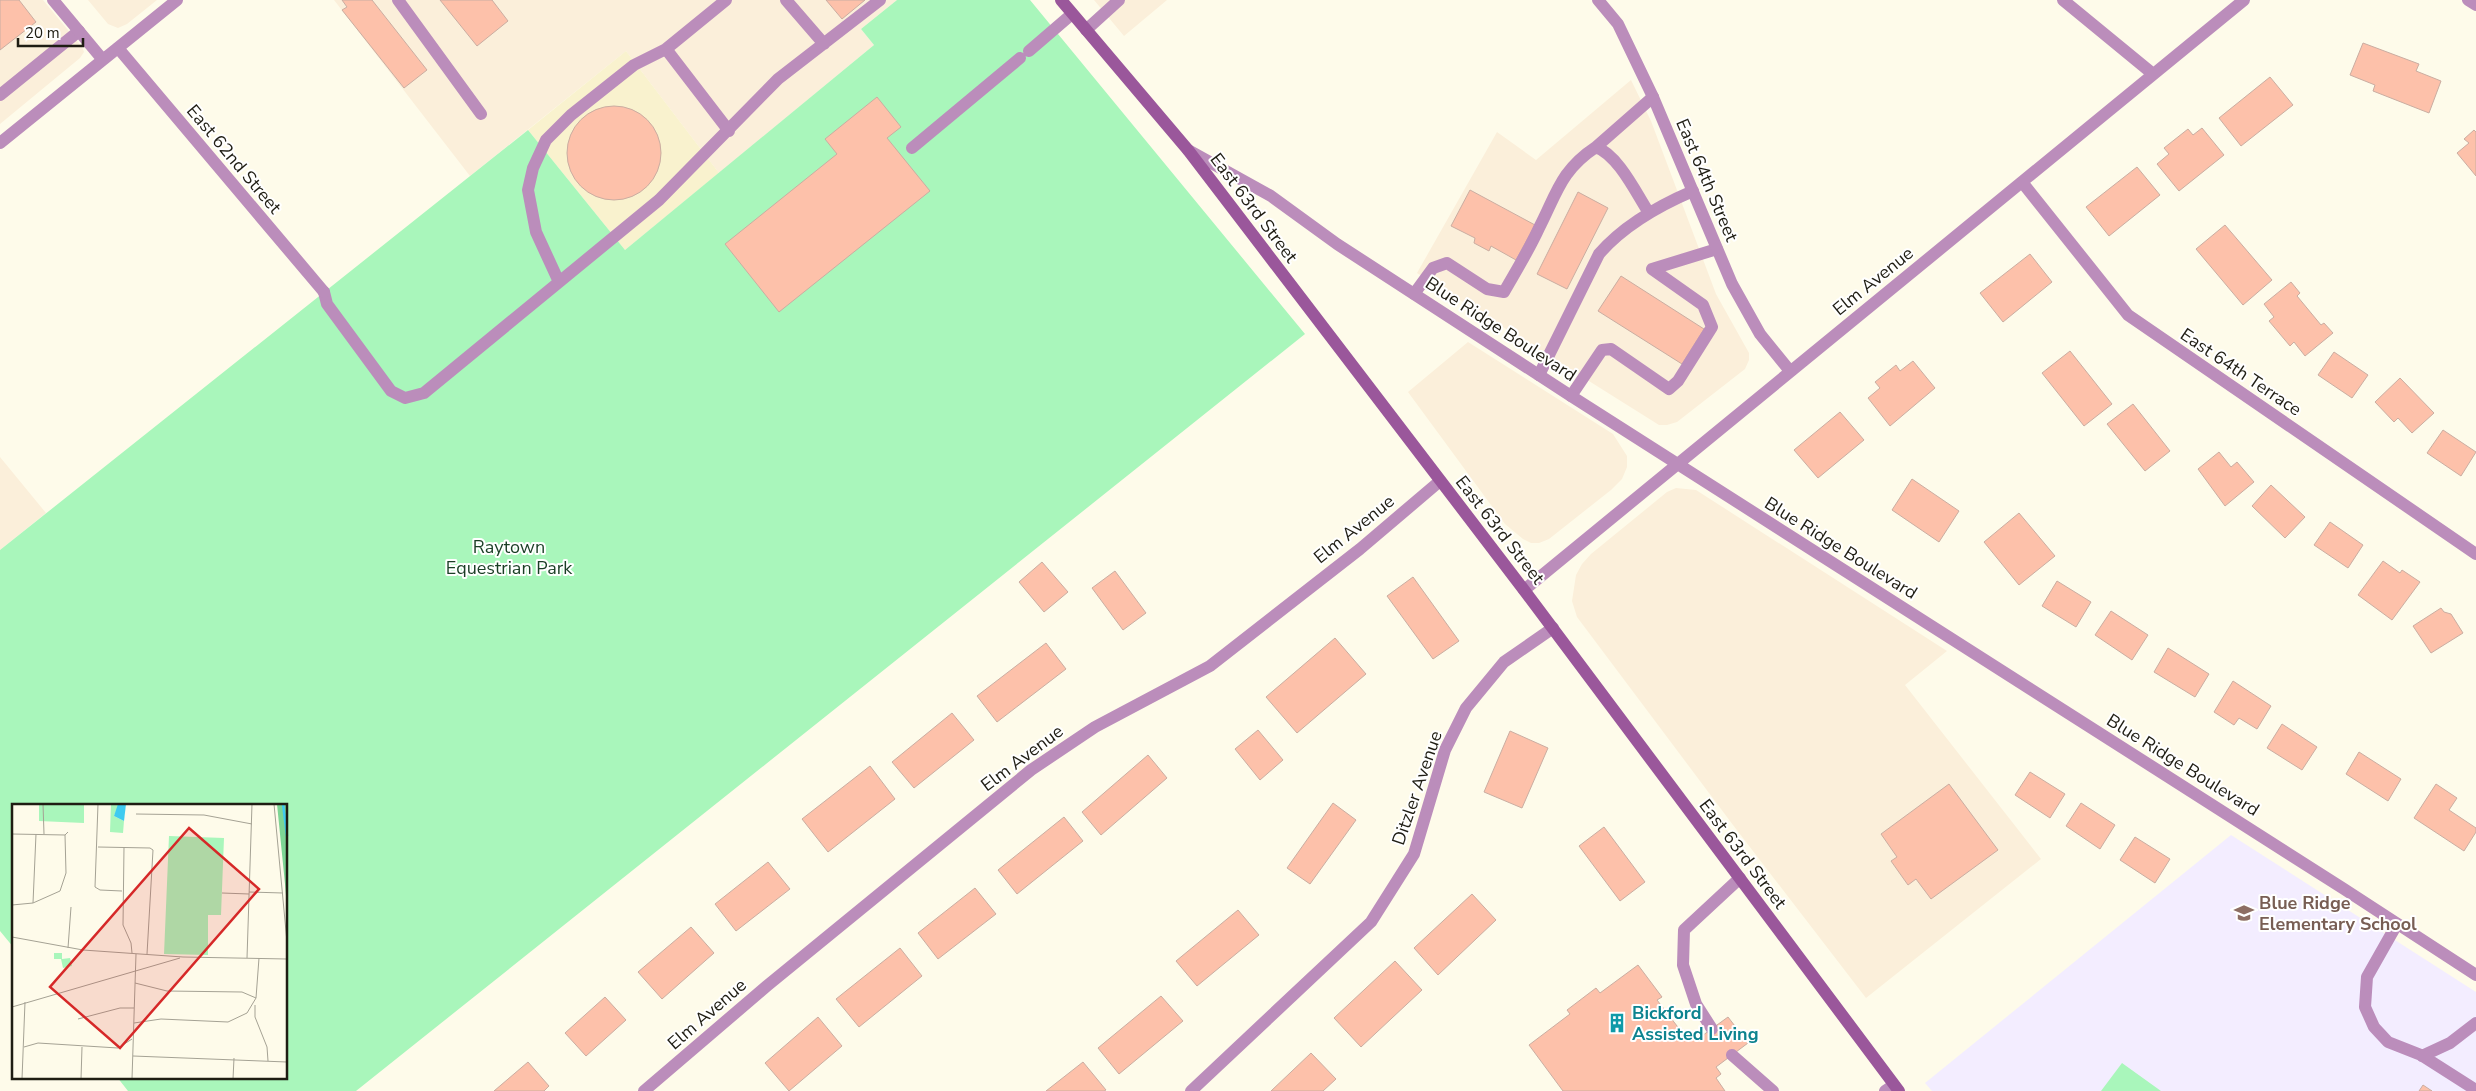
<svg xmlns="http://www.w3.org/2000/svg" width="2476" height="1091" viewBox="0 0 2476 1091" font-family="'Nunito Sans',sans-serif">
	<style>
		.commercial { fill: #fbefda }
		.built { fill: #f9f2ce }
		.education { fill: #f3edff }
		.green { fill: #a9f6bb }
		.building { fill: #fdc1aa; stroke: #caada1 }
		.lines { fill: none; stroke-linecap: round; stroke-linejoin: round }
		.lane { stroke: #bb8dbb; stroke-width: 12 }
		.street { stroke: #bb8dbb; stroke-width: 12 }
		.secondary { stroke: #9a579b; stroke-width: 12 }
		.labels { text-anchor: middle; stroke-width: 4; stroke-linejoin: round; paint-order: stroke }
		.street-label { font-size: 18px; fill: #1f1d13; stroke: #fff }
		.park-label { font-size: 18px; fill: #1a3e25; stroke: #fff }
		.education-label { font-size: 18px; font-weight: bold; fill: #785e54; stroke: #fff; text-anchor: start }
		.culture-label { font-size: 18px; font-weight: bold; fill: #0d838f; stroke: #fff; text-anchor: start }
		.inset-river { fill: none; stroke: #3fcbf0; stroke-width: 2.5 }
		.inset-road { fill: none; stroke: #a5a294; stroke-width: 1 }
		.view { fill: #d62828; fill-opacity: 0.15; stroke: #d62828; stroke-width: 2.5 }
		.inset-edge { fill: none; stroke: #1f1d13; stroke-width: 2.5 }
	</style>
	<rect width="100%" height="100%" fill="#fefbea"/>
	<!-- commercial -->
	<path class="commercial" d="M0,0H43L82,47L84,52L80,58L0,124Z
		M88,0H157L127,24L118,28L108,24Z
		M334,0H897L861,29L874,45L719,173L626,51L470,176Z
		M1094,0H1167L1124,36Z
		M1631,80L1651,121L1716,294L1749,353V360L1745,369L1677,422L1667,425H1659L1417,273L1497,132L1536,160Z
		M1468,342L1613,434L1627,456V467L1622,479L1611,490L1549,539L1539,543H1531L1523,539L1505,524L1408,392Z
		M0,457L46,513L0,550Z
		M1676,488L1696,490L1947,651L1905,685L2041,859L1866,998L1733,825L1577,617L1572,601L1576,575L1582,564L1591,554L1667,492Z"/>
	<!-- built -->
	<path class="built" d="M626,51L719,173L625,250L528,130Z"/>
	<!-- education -->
	<path class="education" d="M2231,835L2476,992V1091H1932L1925,1083Z"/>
	<!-- green -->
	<path class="green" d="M897,0H1030L1305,334L356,1091H128L117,1077H286V805H14V948L0,931V550L528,130L625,250L874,45L861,29Z
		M2122,1063L2161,1091H2101Z"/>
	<!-- building -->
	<path class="building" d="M0,0H19L36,22L0,50Z
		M342,0H372L427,70L404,88L342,10L347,7Z
		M440,0H492L508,21L477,46Z
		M826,0H865L842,19Z
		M2363,43L2419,64L2416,71L2441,81L2429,113L2373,91L2375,85L2350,75Z
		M2270,77L2293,105L2241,146L2219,118Z
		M877,97L901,127L887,138L930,191L779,312L725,244L837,154L825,139Z
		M567 153a47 47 0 1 1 94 0a47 47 0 1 1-94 0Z
		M2202,128L2224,155L2179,191L2157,164L2169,154L2164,148L2188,129L2193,135Z
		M2474,130L2476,132V176L2457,153L2469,143L2464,139Z
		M2137,167L2160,195L2109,236L2086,207Z
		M1470,190L1535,225L1516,260L1491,246L1489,251L1474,243L1475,238L1451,226Z
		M1578,192L1608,208L1567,289L1537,274Z
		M2225,225L2272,280L2243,305L2196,249Z
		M2030,254L2052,282L2003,322L1980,293Z
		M1621,276L1704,329L1682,364L1598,311Z
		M2291,282L2300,293L2297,296L2321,325L2324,323L2333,333L2305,356L2294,342L2290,346L2269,321L2274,317L2264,304Z
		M2070,351L2112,404L2084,426L2042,373Z
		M2334,352L2368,375L2352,398L2318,375Z
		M1913,361L1935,388L1890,426L1868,398L1880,388L1875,382L1896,365L1900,371Z
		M2400,378L2434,413L2412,433L2398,418L2394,422L2375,402Z
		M2133,404L2170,451L2145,471L2107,424Z
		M1840,412L1864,440L1818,478L1794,450Z
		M2443,430L2476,452L2461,476L2427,453Z
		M2219,452L2231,467L2237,462L2254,482L2225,506L2198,469Z
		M1912,479L1959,511L1939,542L1892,510Z
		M2271,485L2305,517L2285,538L2252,506Z
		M2019,513L2055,556L2019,585L1984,542Z
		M2330,522L2363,545L2348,568L2314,545Z
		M2383,561L2400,573L2402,570L2420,582L2392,620L2358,595Z
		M1042,562L1068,592L1044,612L1019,582Z
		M1115,571L1146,613L1123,630L1092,588Z
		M1413,577L1459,641L1433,659L1387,596Z
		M2057,581L2091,602L2076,627L2042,606Z
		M2441,608L2444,612L2451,614L2463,633L2431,653L2413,626Z
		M2111,611L2148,635L2132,660L2095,635Z
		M1335,638L1366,674L1297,733L1266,697Z
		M1046,643L1066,669L997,722L977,696Z
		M2168,648L2209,674L2195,697L2154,672Z
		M2233,681L2271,706L2257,729L2239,718L2234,725L2214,712Z
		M952,713L974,740L914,788L892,762Z
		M2282,724L2317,747L2302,770L2267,748Z
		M1258,730L1283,760L1260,780L1235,749Z
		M1510,731L1548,748L1522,808L1484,792Z
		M2359,752L2401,779L2388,801L2346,774Z
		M1148,755L1167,778L1101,835L1082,812Z
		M870,766L895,799L828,852L802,819Z
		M2030,772L2065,794L2050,818L2015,795Z
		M1949,784L1998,850L1931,899L1916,879L1908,885L1891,861L1897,857L1881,834Z
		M2436,784L2457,798L2449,810L2476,828V832L2464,851L2414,818Z
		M1333,803L1356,820L1310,884L1287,868Z
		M2081,803L2115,825L2100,849L2066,826Z
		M1064,817L1083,841L1017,894L998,870Z
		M1604,827L1645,882L1620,901L1579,846Z
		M2135,837L2170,859L2155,883L2120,860Z
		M768,862L790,889L736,931L715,904Z
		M975,888L996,914L938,959L918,933Z
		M1472,894L1496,920L1438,975L1414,948Z
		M1238,910L1259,935L1197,986L1176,961Z
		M691,927L714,953L662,999L638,972Z
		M900,948L922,976L859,1027L836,999Z
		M1395,961L1422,990L1361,1047L1334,1018Z
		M1638,965L1662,997L1657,1000L1684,1035L1688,1032L1695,1041L1728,1017L1748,1043L1716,1067L1721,1074L1716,1078L1725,1091H1563L1529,1045L1570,1014L1567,1010L1596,988L1600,993Z
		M1161,996L1183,1021L1119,1074L1098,1048Z
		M605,997L626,1020L586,1056L565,1033Z
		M818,1017L842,1046L789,1091L765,1063Z
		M1311,1053L1336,1079L1323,1091H1271Z
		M528,1062L549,1086L544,1091H494Z
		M1083,1062L1106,1090L1104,1091H1046Z
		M2423,1085L2432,1091H2419Z"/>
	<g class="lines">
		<!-- lane -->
		<path class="lane" d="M398,0L481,114
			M726,0L666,49L729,131
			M786,0L824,44
			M1086,30L1119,0
			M1029,51L1072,14
			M0,95L79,31
			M1596,147L1653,97
			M912,148L1020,58
			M1652,269L1717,249
			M559,282L536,232L528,190L533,168L546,140L571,115L634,65L666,49
			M324,292L327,304L391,391L405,398L424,393L659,200L778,79L880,0
			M1414,294L1433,268L1447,263L1487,289L1504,292C1516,271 1529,250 1539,228C1557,193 1561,170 1596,147C1618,155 1636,193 1649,213
			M1539,375L1599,254C1624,225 1658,206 1693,191
			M1571,396L1602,350L1611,349L1669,389L1678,381L1712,327L1703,305L1652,269
			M2397,924L2367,977L2365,1007L2374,1027L2388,1042L2421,1055L2476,1090
			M1712,1029L1696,1004L1683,965L1684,930L1740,878
			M1732,1055L1773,1091
			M2422,1056L2450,1043L2476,1023
			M1885,1091L1894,1085"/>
		<!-- street -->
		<path class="street" d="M53,0L103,60
			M1598,0L1618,24L1653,97L1732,284L1760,334L1790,371
			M2063,0L2153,74
			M2468,0L2476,5
			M118,48L324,292
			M0,143L177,0
			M1188,150L1271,196L1337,244L1571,396L2344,889L2476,975
			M2022,182L2128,315L2476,554
			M1524,590L2244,0
			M644,1091L768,985L1031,770L1095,727L1210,666L1360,549L1440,481
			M1191,1091L1371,922L1414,854L1445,750L1466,708L1504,662L1553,628"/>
		<!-- secondary -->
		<path class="secondary" d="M1061,0L1188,150L1524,590L1899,1091"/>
	</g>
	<!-- icons -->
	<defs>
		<symbol id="school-bare" viewBox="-9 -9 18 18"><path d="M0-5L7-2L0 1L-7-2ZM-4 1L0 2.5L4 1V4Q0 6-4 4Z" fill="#8d6e63" stroke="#fff" stroke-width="2.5" paint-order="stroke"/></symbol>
		<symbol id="building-bare" viewBox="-9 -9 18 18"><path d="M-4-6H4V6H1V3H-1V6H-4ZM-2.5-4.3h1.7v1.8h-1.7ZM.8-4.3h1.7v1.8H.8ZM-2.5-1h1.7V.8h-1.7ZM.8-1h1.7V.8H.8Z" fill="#0f9aa8" stroke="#fff" stroke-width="2.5" paint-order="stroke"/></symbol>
	</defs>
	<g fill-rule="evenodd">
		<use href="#school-bare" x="2230" y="899" width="28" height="28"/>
		<use href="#building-bare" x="1603" y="1009" width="28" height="28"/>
	</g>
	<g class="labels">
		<!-- street labels -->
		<g class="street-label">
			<text transform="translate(234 159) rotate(50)" y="6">East 62nd Street</text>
			<text transform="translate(1707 180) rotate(67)" y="6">East 64th Street</text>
			<text transform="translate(1254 208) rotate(53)" y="6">East 63rd Street</text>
			<text transform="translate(1873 281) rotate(-39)" y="6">Elm Avenue</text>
			<text transform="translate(1501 329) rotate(33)" y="6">Blue Ridge Boulevard</text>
			<text transform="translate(2241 372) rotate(34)" y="6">East 64th Terrace</text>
			<text transform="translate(1354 529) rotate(-39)" y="6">Elm Avenue</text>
			<text transform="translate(1500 530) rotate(52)" y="6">East 63rd Street</text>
			<text transform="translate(1841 548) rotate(32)" y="6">Blue Ridge Boulevard</text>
			<text transform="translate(1022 758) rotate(-37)" y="6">Elm Avenue</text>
			<text transform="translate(2183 765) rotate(32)" y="6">Blue Ridge Boulevard</text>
			<text transform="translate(1417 788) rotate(-71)" y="6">Ditzler Avenue</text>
			<text transform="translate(1743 854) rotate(53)" y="6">East 63rd Street</text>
			<text transform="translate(707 1014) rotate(-41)" y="6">Elm Avenue</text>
		</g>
		<!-- park labels -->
		<g class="park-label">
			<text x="509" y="553">Raytown<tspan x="509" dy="21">Equestrian Park</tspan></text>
		</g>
		<!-- education labels -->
		<g class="education-label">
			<text x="2259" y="909">Blue Ridge<tspan x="2259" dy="21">Elementary School</tspan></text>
		</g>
		<!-- culture labels -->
		<g class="culture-label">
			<text x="1632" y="1019">Bickford<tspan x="1632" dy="21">Assisted Living</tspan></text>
		</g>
	</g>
	<!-- overview -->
	<g transform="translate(12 804)">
		<rect width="275" height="275" fill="#fefbea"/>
		<path d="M27,0H72V19L27,17ZM99,0L107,1L102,12L112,17L111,29L98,28ZM157,32L212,34L209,111H196V151L152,150ZM42,149H50V155L58,154L60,162L51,164L49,155H42Z" fill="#a9f6bb"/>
		<path d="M265,0H275V103L273,80Z" fill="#7dd594"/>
		<path d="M106,0H114L112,17L102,12Z" fill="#3fcbf0"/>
		<path class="inset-river" d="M271,0L275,32"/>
		<path class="inset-road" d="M31,0L32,30M86,0L83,83L88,86L110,87M262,0L275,138M124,10L192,11L240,20M0,30L53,31L56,28M86,43L138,44L141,46L135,150M112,43L111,121L119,139L120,149M237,88L271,89M210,89L237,90M21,99L24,30M0,101L21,99L48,87L54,69L53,31M0,133L71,146L171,153L275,155M56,144L59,103M235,154L240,0M244,194L247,154M243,201V213L255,243L256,257M0,203L168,154M66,215L108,204H122M122,219L149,215L216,218L235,209L244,194L230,188L155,187L123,179M12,243L26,239L106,244L120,235M121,252L275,258M10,275L13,198M37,275H79M69,275L70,243M120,275L124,150M221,275L222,254"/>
		<path class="view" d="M177,24L247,85L108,244L38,183Z"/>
		<rect width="275" height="275" class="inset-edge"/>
	</g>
	<!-- scale -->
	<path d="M18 38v8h65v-8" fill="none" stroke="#1f1d13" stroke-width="2.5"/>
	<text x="25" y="38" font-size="15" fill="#1f1d13" stroke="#ffffff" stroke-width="4" paint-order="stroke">20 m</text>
</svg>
